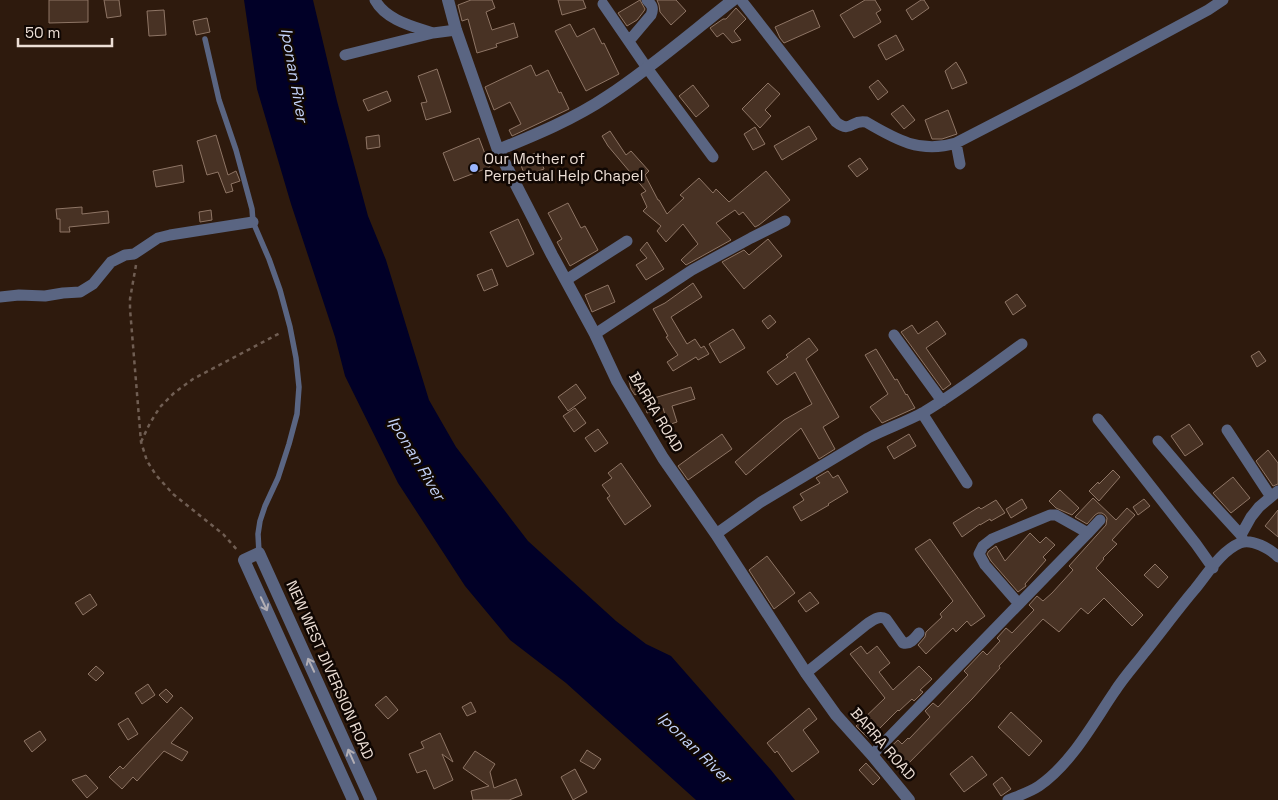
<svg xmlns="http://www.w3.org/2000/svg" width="1278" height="800" viewBox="0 0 1278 800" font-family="'Space Grotesk',sans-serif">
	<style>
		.water { fill: #010027 }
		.building { fill: #483224; stroke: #8e7565 }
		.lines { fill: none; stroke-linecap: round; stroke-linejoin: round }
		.path { stroke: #705e53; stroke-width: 2.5; stroke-dasharray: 4 4; stroke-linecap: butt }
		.service { stroke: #5a6582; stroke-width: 5.5 }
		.minor { stroke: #5a6582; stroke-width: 11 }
		.tertiary { stroke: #5a6582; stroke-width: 12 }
		.oneway { stroke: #b2aeb4 }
		.poi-dot { fill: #9ab5fd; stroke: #100703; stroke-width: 2 }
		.labels { text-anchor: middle; stroke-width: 5; stroke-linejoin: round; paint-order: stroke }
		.poi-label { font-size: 15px; fill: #ecded5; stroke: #100703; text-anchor: start }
		.street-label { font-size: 15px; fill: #ecded5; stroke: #100703 }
		.water-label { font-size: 16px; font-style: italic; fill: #c3d2f8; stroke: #100703 }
	</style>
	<rect width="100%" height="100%" fill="#2e1a0d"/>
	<!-- water -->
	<path class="water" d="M244,0H313L337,101L368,216L386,260L429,400L456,447L528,541L616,621L646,644L671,656L771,770L795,800H696L566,683L510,640L465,586L398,483L345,376L335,337L291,204L257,89Z"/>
	<!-- building -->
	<path class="building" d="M49,0H88V22L49,23Z
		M104,0H119L121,16L107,18Z
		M471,0H492L495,8L486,12L492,30L514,23L518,37L496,44L497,47L477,53L468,19L462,21L458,5Z
		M558,0H583L586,8L562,15Z
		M640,0L645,9L644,11L637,20L627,26L618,13Z
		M657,0H676L686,11L671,25L660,12L659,5Z
		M865,0H875L881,10L876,13L881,22L854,38L840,15Z
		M921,0H924L929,8L912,20L906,10Z
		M736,8L746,19L734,31L741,40L732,43L723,33L717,37L710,28L723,19H726Z
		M164,10L166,35L149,36L147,11Z
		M813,10L820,27L784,43L780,38L775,27Z
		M207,18L210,32L196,35L193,21Z
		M570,24L577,37L594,28L602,44L604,43L619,74L586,91L555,31Z
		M896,35L904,50L886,60L878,45Z
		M956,62L962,72L967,83L952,89L945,71Z
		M531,65L536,76L548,70L559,93L561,92L569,109L512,136L509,130L521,124L510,102L494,110L485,87Z
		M437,69L451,112L426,120L421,103L427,102L418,76Z
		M878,80L888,92L878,100L869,87Z
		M768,83L780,94L765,110L771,116L760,128L742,109Z
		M693,85L709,106L696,117L679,96Z
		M387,91L391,101L368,111L363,100Z
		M903,105L915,120L904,129L891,114Z
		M948,110L957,134L942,139H932L925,120Z
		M809,126L817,139L782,160L774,146Z
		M755,127L765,144L753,150L744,134Z
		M610,131L626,155L631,151L649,171L645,175L658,200H659L667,214L684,198L680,195L699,178L713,193L716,189L729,202L766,171L790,200L759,225L755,227L743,212L739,215L735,210L716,223L731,240L686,265L681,260L698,244L683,224L666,242L657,231L661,226L643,211L647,207L641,194L646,191L608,146L602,136Z
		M216,135L228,175L236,171L240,181L231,184L233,191L226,193L218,172L207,175L197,141Z
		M379,135L380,147L367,149L366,137Z
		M479,138L490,167L454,181L443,153Z
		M538,152L544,169L525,176L519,160Z
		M860,158L868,169L857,177L848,166Z
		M182,165L184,182L156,187L153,171Z
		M568,203L581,228L585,226L598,250L570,266L557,242L562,239L548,213Z
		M82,207V214L108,211L109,223L69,227L70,232H60V219H57L56,209Z
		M211,210L212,220L200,222L199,212Z
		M518,219L534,254L507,267L490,232Z
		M768,239L782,256L744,289L722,262L744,250L749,255Z
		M647,242L664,269L646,280L636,265L647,258L640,250Z
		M492,269L498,285L484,291L477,275Z
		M693,283L702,297L671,317L687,344L695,339L701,348L704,346L709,354L698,360L696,357L673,371L667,362L678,355L666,337L668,336L653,309L665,303Z
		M608,285L615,302L592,312L585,295Z
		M1017,294L1026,306L1013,315L1005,302Z
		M770,315L776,322L768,329L762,321Z
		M937,321L946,334L926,348L951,384L943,390L901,332L912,325L918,334Z
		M733,329L745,348L720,363L709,344Z
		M809,338L818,350L806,359L839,417L823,427L835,449L819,459L801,428L746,475L735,462L784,420L812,404L795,372L777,385L767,372L788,357L786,355Z
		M876,349L895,380L897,379L906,395L907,394L915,408L882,423L870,407L888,394L865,355Z
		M1259,351L1266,361L1257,367L1251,356Z
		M641,373L646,388L635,395L631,389L628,377Z
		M576,384L586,398L568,411L558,397Z
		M691,387L695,399L672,406L677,422L668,425L663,408L647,413L644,401Z
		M575,408L586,423L574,432L563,416Z
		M1189,424L1203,444L1185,456L1171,436Z
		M598,429L608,443L595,452L585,438Z
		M722,434L732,449L688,480L678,466Z
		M909,434L916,446L894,459L887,447Z
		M1268,450L1278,463V484L1273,486L1256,461Z
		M621,463L651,506L625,525L607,498L610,496L602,485L612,478L608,473Z
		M1113,470L1120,477L1099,501L1089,491L1098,482L1099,484Z
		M828,471L833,478L838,475L848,492L828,504L829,505L801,521L793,507L804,500L800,494L820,483L816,478Z
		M1233,477L1250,498L1231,513L1213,493Z
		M1060,490L1079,508L1072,515L1056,508L1049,501Z
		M1093,498L1116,520L1127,508L1135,515L1112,540L1117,544L1103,558L1104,559L1096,568L1143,615L1132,626L1104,598L1088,614L1081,608L1059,632L1043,619L999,666L1000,668L972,699L902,770L884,753L898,740L902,744L908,738L909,739L930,717L925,711L933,703L938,707L968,675L964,671L983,651L987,655L1000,641L997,638L1006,628L1012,633L1034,610L1029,605L1037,596L1043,601L1052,593L1073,570L1069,566L1106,525L1107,518L1105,515L1102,513H1098L1095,515L1087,524L1075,517Z
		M1022,499L1027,508L1011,518L1006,509Z
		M1144,499L1150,506L1138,515L1133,507Z
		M996,500L1005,513L991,521L990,519L980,525V524L962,537L953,523L979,507L981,509Z
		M1278,510V537L1265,526Z
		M1030,533L1040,543L1046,537L1055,545L1043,557L1046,560L1025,584L1026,586L1018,592L991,561L987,554L989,551L996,546L1005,561Z
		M930,539L985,616L971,626L967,621L956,632L953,628L926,654L918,645L925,637L926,632L942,617L940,614L953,601L915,549Z
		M767,556L795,593L774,609L749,570Z
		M1155,564L1168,577L1158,588L1144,575Z
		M810,592L819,603L806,612L798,601Z
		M90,594L97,605L83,615L75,603Z
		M861,646L867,654L877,646L890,663L879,672L893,690L919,666L932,679L920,690L923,692L914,701L912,699L899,711L898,710L869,739L856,726L885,698L850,654Z
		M96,666L104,673L96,681L88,674Z
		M148,684L155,695L142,704L135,693Z
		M166,689L173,696L167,703L159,695Z
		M386,696L398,710L388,719L375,705Z
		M471,702L476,712L467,716L462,707Z
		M181,707L193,718L171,743L188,752L182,761L164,751L137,781L133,777L122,789L109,777L120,766L123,769Z
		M809,708L817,719L803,730L819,752L792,772L777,751L775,753L767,743Z
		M1011,712L1042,741L1029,756L998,727Z
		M128,718L138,734L128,740L118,724Z
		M40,731L46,740L32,752L24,741Z
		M440,733L453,762L442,754L453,780L434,789L426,770L417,773L409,754L424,748L421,742Z
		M587,750L601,759L594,769L580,761Z
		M475,751L495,764L490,772L494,788L516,779L522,795L509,800H473L471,791L489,786L463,768Z
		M972,756L987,775L964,792L950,774Z
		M866,763L880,778L873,785L859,770Z
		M575,769L587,792L573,800L561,777Z
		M86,775L98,788L87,798L72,780Z
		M1002,777L1011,789L1001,796L993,784Z"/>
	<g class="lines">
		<!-- path -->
		<path class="path" d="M136,265L130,299V309L141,442L147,461L156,475L173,494L223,534L238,551
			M141,442L150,423L160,407L174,393L193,379L282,332"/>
		<!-- service -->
		<path class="service" d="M205,39L219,100L236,150L252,209L253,222L269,259L280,290L290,327L296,358L299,387L297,414L289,444L278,478L265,506L260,521L258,534L259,553"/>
		<!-- minor -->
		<path class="minor" d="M375,0C386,20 412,26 433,33
			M741,0L836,122C851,134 851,119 866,122C895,139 920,154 956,143L1074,82L1208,10L1223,0
			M603,4L647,68L713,157
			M629,41L651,15C654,8 652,5 647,0
			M345,55L433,33L456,30
			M956,143L960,164
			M566,280L627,241
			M0,297L19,295L45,296L63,293L80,292L93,284L111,262L125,255L134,254L158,238L170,235L253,222
			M595,334L692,270L751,238L785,221
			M894,335L942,401
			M922,413L967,483
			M1098,419L1196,544L1213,568
			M1227,430L1271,497
			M1158,441L1198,488L1241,535
			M716,534L761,502L868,438C887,428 906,422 924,412C958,392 990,367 1022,344
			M1243,540L1241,535L1251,517L1259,507L1278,491
			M1019,604L985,565L979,554L983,546L992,539L1050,515H1056L1088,533
			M806,673L867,624C873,620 879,615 886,619L903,643C910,645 915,638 919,633
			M872,755L1088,533L1100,520
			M1008,800C1018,796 1030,792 1039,786C1072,763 1093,723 1115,691C1124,677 1135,665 1145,652C1162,631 1178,609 1195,589C1208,573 1221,551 1240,543C1251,538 1271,549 1278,557"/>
		<!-- tertiary -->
		<path class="tertiary" d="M448,0L456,30L498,150L552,255L595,334L617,381L663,458L716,534L806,673L836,715L872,755L909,800
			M498,150C535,135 574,119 608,96C652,67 692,32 733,0
			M353,800L244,560L259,553L371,800"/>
	</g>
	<!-- one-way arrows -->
	<defs><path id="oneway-shaft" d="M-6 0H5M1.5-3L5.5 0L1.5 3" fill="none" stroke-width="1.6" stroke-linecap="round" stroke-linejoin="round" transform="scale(1.25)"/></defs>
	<g class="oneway">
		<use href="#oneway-shaft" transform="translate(264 604) rotate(65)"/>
		<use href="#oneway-shaft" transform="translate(311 665) rotate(-115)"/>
		<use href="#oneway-shaft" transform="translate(351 756) rotate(-114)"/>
	</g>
	<!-- markers -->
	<circle class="poi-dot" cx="474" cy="168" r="5"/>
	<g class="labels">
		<!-- poi labels -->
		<g class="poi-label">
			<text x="484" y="164">Our Mother of<tspan x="484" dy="17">Perpetual Help Chapel</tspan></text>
		</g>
		<!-- street labels -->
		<g class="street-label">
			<text transform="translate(656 412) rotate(59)" y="5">BARRA ROAD</text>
			<text transform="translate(330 670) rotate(66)" y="5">NEW WEST DIVERSION ROAD</text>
			<text transform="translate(883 744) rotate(49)" y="5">BARRA ROAD</text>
		</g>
		<!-- water labels -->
		<g class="water-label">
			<text transform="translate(295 75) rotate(80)" y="6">Iponan River</text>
			<text transform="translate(417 458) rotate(59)" y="6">Iponan River</text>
			<text transform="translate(695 747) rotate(44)" y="6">Iponan River</text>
		</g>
	</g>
	<!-- scale -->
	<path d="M18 38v8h94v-8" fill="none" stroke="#ecded5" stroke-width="2.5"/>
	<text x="25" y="38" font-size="15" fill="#ecded5" stroke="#100703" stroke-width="4" paint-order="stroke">50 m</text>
</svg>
